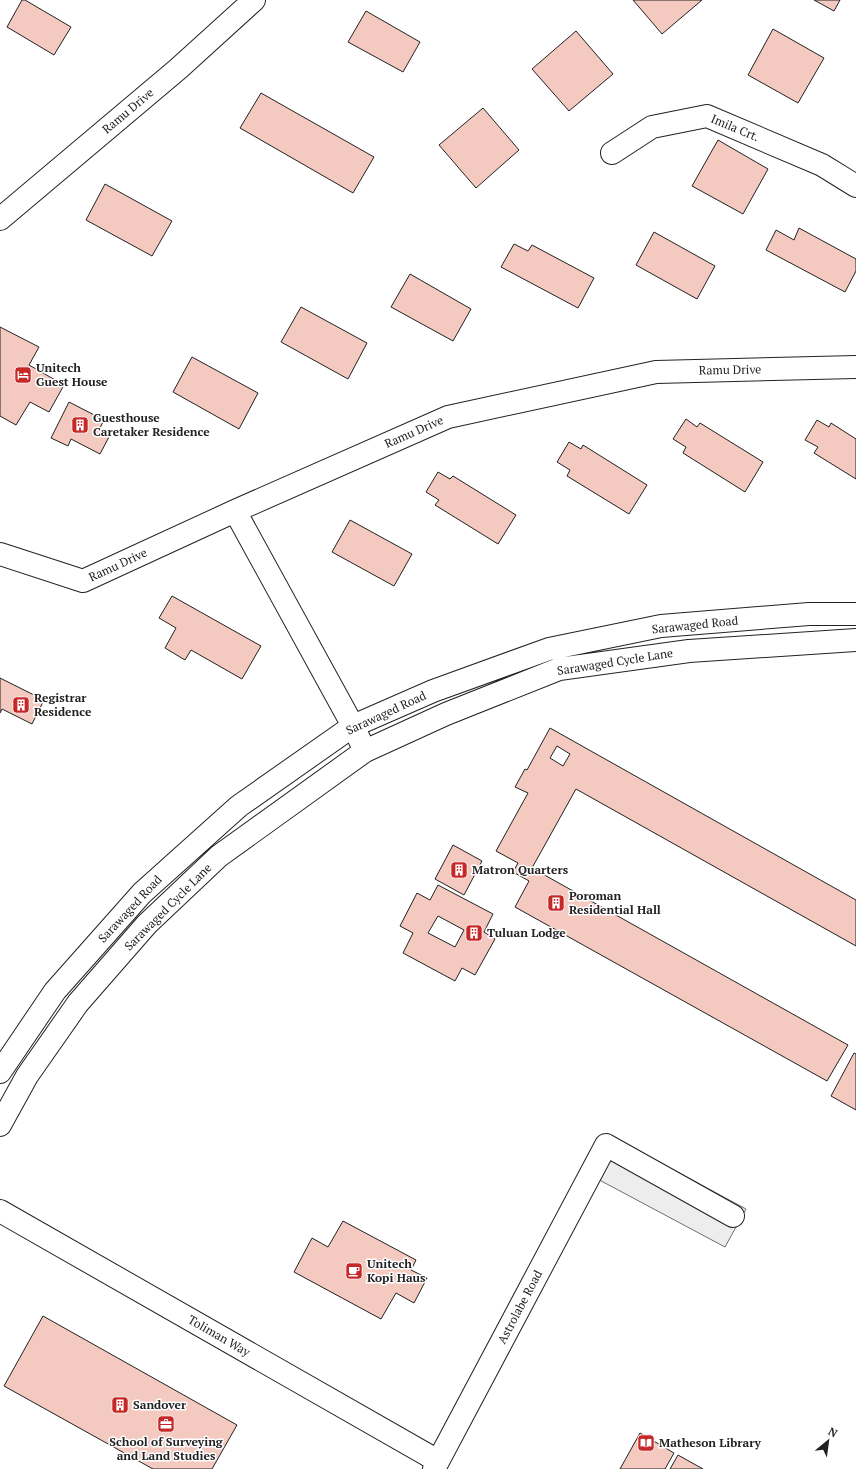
<svg xmlns="http://www.w3.org/2000/svg" width="856" height="1469" viewBox="0 0 856 1469" font-family="'PT Serif',serif">
	<style>
		.parking { fill: #ededed; stroke: #6f6f6f }
		.building { fill: #f3c9c0; stroke: #222; fill-rule: evenodd }
		.lines { fill: none; stroke-linecap: round; stroke-linejoin: round }
		.minor-casing { stroke: #222; stroke-width: 24 }
		.minor { stroke: #fff; stroke-width: 22 }
		.labels { text-anchor: middle; stroke-width: 3; stroke-linejoin: round; paint-order: stroke }
		.street-label { font-size: 12px; fill: #222; stroke: #fff }
		.poi-label { font-size: 12px; font-weight: bold; fill: #222; stroke: #fff; text-anchor: start }
	</style>
	<rect width="100%" height="100%" fill="#fff"/>
	<!-- parking -->
	<path class="parking" d="M611,1136L746,1209L725,1247L590,1175Z"/>
	<!-- building -->
	<path class="building" d="M22,0H25L71,27L54,55L7,27Z
		M633,0H702L662,34Z
		M814,0H840L834,11Z
		M366,11L420,42L403,72L348,42Z
		M773,29L824,58L798,103L748,75Z
		M576,31L613,74L569,111L532,69Z
		M261,93L374,157L353,193L240,128Z
		M483,108L519,150L476,188L439,145Z
		M718,140L768,169L743,214L692,186Z
		M105,184L172,221L152,256L86,220Z
		M799,228L856,259V271L845,292L766,250L776,230L794,240Z
		M654,232L715,266L697,299L636,265Z
		M514,244L528,251L532,245L594,278L578,308L501,267Z
		M410,274L471,309L453,341L391,307Z
		M301,307L367,343L348,379L281,342Z
		M0,327L39,347L29,365L64,385L49,412L30,402L16,425L0,416Z
		M192,357L258,393L239,429L173,392Z
		M69,402L104,420L99,430L110,435L100,454L71,439L68,446L51,438Z
		M686,419L697,427L700,423L763,462L745,492L683,453L686,447L673,439Z
		M817,420L829,427L831,423L856,439V479L814,453L818,447L805,440Z
		M569,442L581,449L583,445L647,485L629,514L567,476L570,470L557,462Z
		M438,472L450,479L453,476L516,515L498,544L435,505L439,500L426,492Z
		M350,520L412,554L394,586L332,552Z
		M172,596L261,646L242,679L191,650L185,660L165,648L176,628L159,618Z
		M0,678L44,700L32,724L2,709L0,713Z
		M550,728L856,900V946L576,789L532,868L848,1045L827,1081L515,907L529,881L513,872L518,863L496,851L528,793L515,787L525,769L527,770ZM557,746L570,754L563,766L550,758Z
		M453,845L482,861L464,895L435,879Z
		M438,885L493,914L484,932L495,939L475,975L462,968L455,981L403,953L413,933L400,926L417,893L430,900ZM438,916L464,930L455,947L428,933Z
		M854,1053L856,1054V1110L831,1096Z
		M343,1221L416,1260L411,1270L427,1278L414,1303L396,1293L381,1319L294,1272L312,1238L328,1247Z
		M43,1316L237,1425L212,1469H153L4,1386Z
		M640,1433L674,1453L665,1469H620Z
		M678,1455L703,1469H670Z"/>
	<g class="lines">
		<defs>
			<path id="minor" d="M612,153L652,127L707,116L822,165L856,186
				M0,219L178,69L254,0
				M0,554L83,581L235,511L448,417L656,372L856,367
				M365,751L446,714L559,669L689,651L856,640
				M0,1072L55,991L142,893L239,806L353,726L433,691L549,649L661,626L809,614H856
				M0,1125L27,1076L78,1003L147,924L219,856L365,751L353,726L235,511
				M0,1211L438,1461
				M434,1469L606,1145L733,1216"/>
		</defs>
		<!-- minor casing -->
		<use href="#minor" class="minor-casing"/>
		<!-- minor -->
		<use href="#minor" class="minor"/>
	</g>
	<!-- icons -->
	<defs>
		<symbol id="hotel-square" viewBox="-11 -11 22 22"><rect x="-9" y="-9" width="18" height="18" rx="4" fill="#c62828" stroke="#fff"/><path d="M-6-4.5h1.5V1H6V5H4.5V3h-9V5H-6ZM-4 0a1.8 1.8 0 1 1 3.6 0ZM.5 0V-2.5h3Q6-2.5 6 0Z" fill="#fff"/></symbol>
		<symbol id="building-square" viewBox="-11 -11 22 22"><rect x="-9" y="-9" width="18" height="18" rx="4" fill="#c62828" stroke="#fff"/><path d="M-4-6H4V6H1V3H-1V6H-4ZM-2.5-4.3h1.7v1.8h-1.7ZM.8-4.3h1.7v1.8H.8ZM-2.5-1h1.7V.8h-1.7ZM.8-1h1.7V.8H.8Z" fill="#fff"/></symbol>
		<symbol id="cafe-square" viewBox="-11 -11 22 22"><rect x="-9" y="-9" width="18" height="18" rx="4" fill="#c62828" stroke="#fff"/><path d="M-5.5-4.5H6V0H3Q3 3.5 0 3.5H-2.5Q-5.5 3.5-5.5 0ZM3-3.2v2h1.7v-2ZM-6 4.5H4V6H-6Z" fill="#fff"/></symbol>
		<symbol id="office-square" viewBox="-11 -11 22 22"><rect x="-9" y="-9" width="18" height="18" rx="4" fill="#c62828" stroke="#fff"/><path d="M-6-3h4V-5.5h4V-3h4V5H-6ZM-1-4.5V-3h2v-1.5ZM-6 0V1H6V0Z" fill="#fff"/></symbol>
		<symbol id="library-square" viewBox="-11 -11 22 22"><rect x="-9" y="-9" width="18" height="18" rx="4" fill="#c62828" stroke="#fff"/><path d="M-6-4Q-3-5.5-.7-3.5V5Q-3 3-6 4ZM6-4Q3-5.5 .7-3.5V5Q3 3 6 4Z" fill="#fff"/></symbol>
	</defs>
	<g fill-rule="evenodd">
		<use href="#hotel-square" x="13" y="365" width="20" height="20"/>
		<use href="#building-square" x="70" y="415" width="20" height="20"/>
		<use href="#building-square" x="11" y="695" width="20" height="20"/>
		<use href="#building-square" x="449" y="860" width="20" height="20"/>
		<use href="#building-square" x="546" y="893" width="20" height="20"/>
		<use href="#building-square" x="464" y="923" width="20" height="20"/>
		<use href="#cafe-square" x="344" y="1261" width="20" height="20"/>
		<use href="#building-square" x="110" y="1395" width="20" height="20"/>
		<use href="#office-square" x="156" y="1414" width="20" height="20"/>
		<use href="#library-square" x="636" y="1433" width="20" height="20"/>
	</g>
	<g class="labels">
		<!-- street labels -->
		<g class="street-label">
			<text transform="translate(128 111) rotate(-40)" y="4">Ramu Drive</text>
			<text transform="translate(735 128) rotate(23)" y="4">Imila Crt.</text>
			<text transform="translate(730 370) rotate(-1)" y="4">Ramu Drive</text>
			<text transform="translate(414 432) rotate(-24)" y="4">Ramu Drive</text>
			<text transform="translate(118 565) rotate(-25)" y="4">Ramu Drive</text>
			<text transform="translate(695 625) rotate(-6)" y="4">Sarawaged Road</text>
			<text transform="translate(615 662) rotate(-9)" y="4">Sarawaged Cycle Lane</text>
			<text transform="translate(386 713) rotate(-25)" y="4">Sarawaged Road</text>
			<text transform="translate(168 907) rotate(-45)" y="4">Sarawaged Cycle Lane</text>
			<text transform="translate(130 909) rotate(-47)" y="4">Sarawaged Road</text>
			<text transform="translate(520 1307) rotate(-62)" y="4">Astrolabe Road</text>
			<text transform="translate(219 1336) rotate(30)" y="4">Toliman Way</text>
		</g>
		<!-- poi labels -->
		<g class="poi-label">
			<text x="36" y="372">Unitech<tspan x="36" dy="14">Guest House</tspan></text>
			<text x="93" y="422">Guesthouse<tspan x="93" dy="14">Caretaker Residence</tspan></text>
			<text x="34" y="702">Registrar<tspan x="34" dy="14">Residence</tspan></text>
			<text x="472" y="874">Matron Quarters</text>
			<text x="569" y="900">Poroman<tspan x="569" dy="14">Residential Hall</tspan></text>
			<text x="487" y="937">Tuluan Lodge</text>
			<text x="367" y="1268">Unitech<tspan x="367" dy="14">Kopi Haus</tspan></text>
			<text x="133" y="1409">Sandover</text>
			<text x="166" y="1446" text-anchor="middle">School of Surveying<tspan x="166" dy="14">and Land Studies</tspan></text>
			<text x="659" y="1447">Matheson Library</text>
		</g>
	</g>
	<!-- north arrow -->
	<g transform="translate(828 1441) rotate(29)" stroke="#ffffff" stroke-width="3" paint-order="stroke">
	<path d="M0-3L7 15L0 10L-7 15Z" fill="#222222"/>
	<text y="-6" font-size="11" font-weight="bold" text-anchor="middle" fill="#222222">N</text>
	</g>
</svg>
